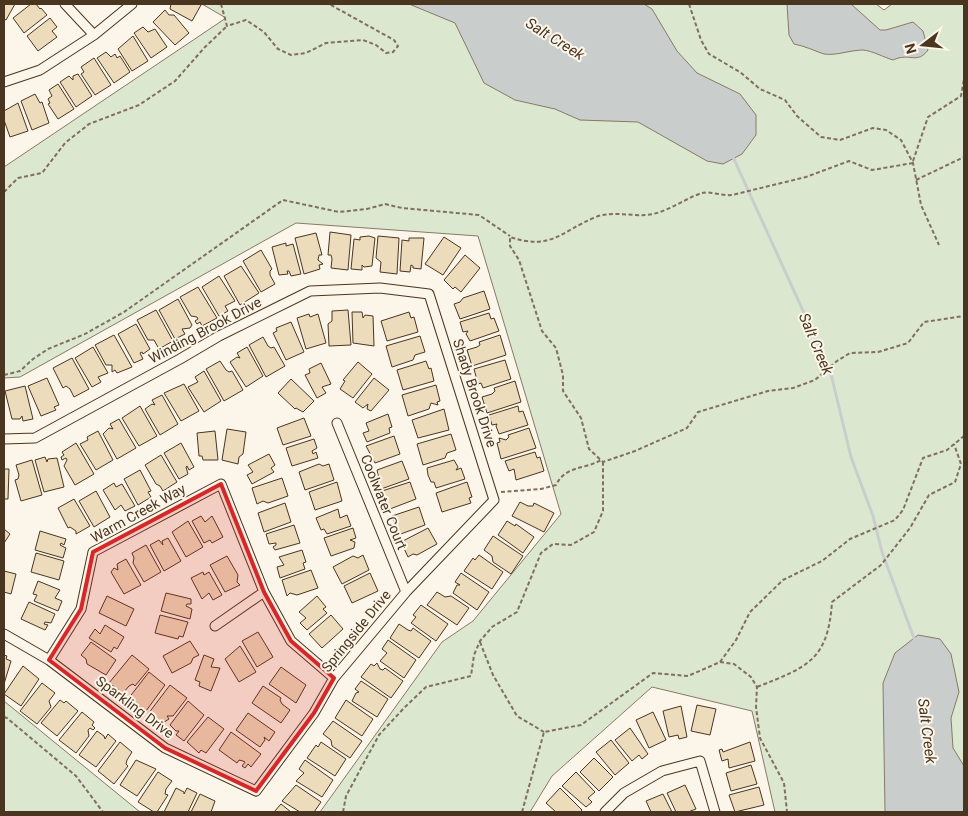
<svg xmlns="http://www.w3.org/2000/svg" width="968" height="816" viewBox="0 0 968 816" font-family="Roboto,sans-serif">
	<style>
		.green { fill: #dce7d0; stroke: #887966 }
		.water { fill: #c9cecd; stroke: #887966 }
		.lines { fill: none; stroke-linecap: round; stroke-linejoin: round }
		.stream { stroke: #c9cecd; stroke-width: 3 }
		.building { fill: #ecdcbc; stroke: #4a3520 }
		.minor-casing { stroke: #4a3520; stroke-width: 11 }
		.path { stroke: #7f6f5c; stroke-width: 2; stroke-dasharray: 4 2.5; stroke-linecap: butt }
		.minor { stroke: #fbf6e9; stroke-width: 9 }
		.marked { fill: #d62828; fill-opacity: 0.2; stroke: #d62828; stroke-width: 4; stroke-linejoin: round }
		.labels { text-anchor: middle; stroke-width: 4; stroke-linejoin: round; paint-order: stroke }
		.street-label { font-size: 14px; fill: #4a3520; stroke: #fbf6e9 }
		.water-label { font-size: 15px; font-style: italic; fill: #4a3520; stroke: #fbf6e9 }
	</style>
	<rect width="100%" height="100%" fill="#fbf6e9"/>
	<!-- green -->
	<path class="green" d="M202,4H876L884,10L892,4H964V812H775L752,711L652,687L552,776L530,812H320L442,642L473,621L561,514L478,236L296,223L20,377L4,378V167L226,18Z
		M4,701L140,812H4Z"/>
	<!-- water -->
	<path class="water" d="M409,4H644L652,9L677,51L697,73L740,94L756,115V135L742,154L723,164L707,161L638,122L580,120L555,109L515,100L484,83L455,23Z
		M787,4H851L880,30H886L913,22L923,31L928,50C917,65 910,52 893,60C883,57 873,51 863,50C850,50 836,56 824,54C815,51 805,46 794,44L789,35Z
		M918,635L940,639L951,654L959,692L951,718L953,748L964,766V812H885L883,683L895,653Z"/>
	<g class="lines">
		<!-- stream -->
		<path class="stream" d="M733,157L830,370L851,457L873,516L882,552L915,641"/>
	</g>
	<!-- building -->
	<path class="building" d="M4,4H15L6,20L4,19Z
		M31,4H36L40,9L41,8L47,15L24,33L13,18Z
		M171,4H199L201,5L192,21L170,9Z
		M165,10L169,15H174L189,33L175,45L153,22Z
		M50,18L57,27L52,31L57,37L38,51L27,36Z
		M143,27L148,32L155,29L167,47L151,58L134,33Z
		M133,36L148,61L132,71L118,49Z
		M106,52L111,57L115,54L117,58L120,56L130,72L114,83L97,58Z
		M94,58L111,85L95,95L81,74L84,72L81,67Z
		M78,74L92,96L76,107L60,82L69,76L73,80V76Z
		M58,84L74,109L58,119L48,104L50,103L48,99L52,96L49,90Z
		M35,94L40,103L42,102L49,123L32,130L21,101Z
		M18,103L28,131L10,137L4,120V111Z
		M330,232L351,235L348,270L331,268L332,259L331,255H328Z
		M316,233L322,255H319L318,260L323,264L319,265L320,269L304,274L295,238Z
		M369,236L375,238L372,266L364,267L362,265V270L351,269L354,239L360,240V237Z
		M378,236L399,238L397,274L380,272L381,262L376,258Z
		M444,237L461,248L443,275L425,264Z
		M409,238H424L421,269L413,268V266L411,265L410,272L400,271L402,240L409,241Z
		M286,243V246L293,244L301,274L291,276L289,271H287L288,274L279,275L272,247Z
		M261,250L272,269L270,271V275L275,284L261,292L243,261Z
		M465,255L480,268L461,292L455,287L453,289L444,280Z
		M241,266L259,293L240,305L224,276Z
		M219,276L235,301L225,306L228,311L219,316L202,287Z
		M198,287L217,318L202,326L200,322L197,324L195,321L198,319L197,317L191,316L180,297Z
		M484,291L490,309L460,319L454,304L460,302L463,298Z
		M178,299L192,325L190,328L182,329L185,334L175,339L159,310Z
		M156,310L173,341L159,349L154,340H148L137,320Z
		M348,310L351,345L329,346L328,324L332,321V311Z
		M352,312H362L363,318L365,315L373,316L374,346L353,343Z
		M409,312L411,318L414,317L418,332L387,341L381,321Z
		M489,313L491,319L494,318L499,331L470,341L466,334L468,331L463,332L460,322Z
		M309,314L310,317L318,314L326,343L306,349L297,318Z
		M291,322L304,352L286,360L273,333L277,331L276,328Z
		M136,324L150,349L143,354L142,352L140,353L143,359L134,363L118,334Z
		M114,335L132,367L117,373L115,370L112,372V365H106L95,345Z
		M500,335L506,355L472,366L467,350L477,347L480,345L479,342Z
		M420,336L425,352L415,355L413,360L392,367L386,346Z
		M263,337L268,346L271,348L274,347L285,366L266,377L249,345Z
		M93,347L108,373L98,377L101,382L92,387L75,358Z
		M247,347L263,376L246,387L230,362L237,357L240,358L237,353Z
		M72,358L89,389L74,397L70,389L66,386L63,388L53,368Z
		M505,360L511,379L483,388L481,383L478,384L474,369Z
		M220,361L226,370L229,372L232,371L243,390L224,401L206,369Z
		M426,361L429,369L431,368L434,381L403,390L397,370Z
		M358,362L372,374L353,398L340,389L345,381L343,380Z
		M321,363L331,384L322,387L326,393L317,398L305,375L310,373L309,369Z
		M204,371L221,401L204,412L188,387L198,382L195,377Z
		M47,378L59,405L54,407L56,410L41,416L28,386Z
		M374,378L389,390L371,411L367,409L368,404L363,408L355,402Z
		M291,379L314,401L303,412L296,408L295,409L278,393Z
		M515,381L521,402L487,413L482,397L492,394L495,391L494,388Z
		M184,384L199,411L181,421L164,393Z
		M436,385L440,401L437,402L438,405L431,403L429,409L408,416L402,395Z
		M25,386L33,419L23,421L22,416L20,419H12L5,391Z
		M162,395L178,424L160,435L145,409L152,404L155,405L152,400Z
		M140,406L157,436L139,446L122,418Z
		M518,406L519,412L523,411L528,425L499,434L496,426L497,424L492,425L489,415Z
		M444,409L449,430L418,438L412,420Z
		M388,414L392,427L389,428L390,433L367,442L363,433L369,431L366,423Z
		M304,418L311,436L283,445L277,428Z
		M119,419L136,448L117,459L103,434L109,428L113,429L110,424Z
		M529,428L536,448L501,459L497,443L500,442L499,438L506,440L509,437L508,435Z
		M227,429L246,432L243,454L239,457L238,464L222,460Z
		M98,431L113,460L96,470L80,444L88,440L87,437Z
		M215,431L218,460H203L202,456H199L197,433Z
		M451,434L456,450L447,453L445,458L423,465L417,444Z
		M394,436L400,454L375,463L366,446Z
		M314,439L317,448L312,451L313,454L316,452L318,458L292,466L286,448Z
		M76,443L94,474L75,485L64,466L67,460L66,458L62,460L61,457L64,455L62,452Z
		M181,443L194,467L189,470L187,466L186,467L188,474L179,479L164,453Z
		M535,452L537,458L540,457L544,471L516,480L514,469L509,471L505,461Z
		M269,454L275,465L271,468L274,472L252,484L247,475L253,472L248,465Z
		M161,455L177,482L163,491L160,486L156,484L145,465Z
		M45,457L47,462L48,459L57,458L64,487L44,492L35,460Z
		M32,460L42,495L21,501L15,480L18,479L19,475L16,465Z
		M454,460L458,467L456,470L461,468L465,479L436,488L434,482H431L428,475L427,468Z
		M402,461L409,479L381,489L377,470Z
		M319,464L323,466L329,464L334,480L305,490L299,472Z
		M4,469H9L8,499H4Z
		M140,470L151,491L148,492L151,497L138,505L124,479Z
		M282,478L288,496L268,503L263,501L257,504L252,488Z
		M337,482L342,501L315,510L309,492Z
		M410,482L416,499L390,509L382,491Z
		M467,482L472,497L469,498L471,503L442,512L436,493Z
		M114,483L116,487L122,484L135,506L125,511L121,505L115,510L103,490Z
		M96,491L110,517L94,527L79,501Z
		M74,499L90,526L76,534V531L70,527L68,528L58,508Z
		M520,502L528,506H533L534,503L554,513L544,532L512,516Z
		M285,503L291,522L264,532L258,513Z
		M419,507L425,525L398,535L392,516Z
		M338,509L340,518L347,515L351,526L327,534L324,529L321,530L316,518Z
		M201,516L205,522L212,516L223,537L212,543L210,540L204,543L192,521Z
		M188,521L203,547L186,557L172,532Z
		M507,521L515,526L516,524L534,537L523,553L498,535Z
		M294,525L300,543L275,550L273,547L276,545V543L269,544L266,534Z
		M353,528L356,538L350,540L355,542L354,548L331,556L324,538Z
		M428,528L437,544L417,555L413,554L408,557L401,542Z
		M4,529L10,534L4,543Z
		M40,531L66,539L64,545L61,543L60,545L66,548L63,558L35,550Z
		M493,536L523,556L511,574L493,562L492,556L484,550Z
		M168,538L181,561L164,571L150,545L159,540L163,545L162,541Z
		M146,545L161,572L144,582L133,563L134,558L132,553Z
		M302,550L306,562L303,563L305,569L280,578L277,567L284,565L279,557Z
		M36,553L64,561L59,580L31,572Z
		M363,555L369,570L342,584L333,567L353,556L358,558Z
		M479,555L503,572L492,589L464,571L473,558L475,560Z
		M227,556L238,575L237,582L240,585L225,592L210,565Z
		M126,559L141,585L124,594L111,572L114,568L118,570L117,564Z
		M311,570L318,588L297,595L290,593L287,596L282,580Z
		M4,571L16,574L11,594L4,592Z
		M203,572L204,575L209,572L222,595L213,600L209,593L202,599L191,578Z
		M370,573L378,591L352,603L344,586Z
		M461,573L489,592L477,610L453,593L457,585H460L455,582Z
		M38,581L60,590L55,598L62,601L58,611L34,601L37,595L33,594Z
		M437,592L445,597L451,596L469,608L457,625L427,605Z
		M166,593L191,599V604H187L186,606L192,609L190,619L161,611Z
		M107,596L134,609L126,626L99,613Z
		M317,596L326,607L323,609L327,613L307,630L300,623L306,618L299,612Z
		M29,602L55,614L51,623L45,622L44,624L48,625L45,630L21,619Z
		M421,605L448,624L436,641L411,623L416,617L413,615Z
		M160,615L188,622L183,637L179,636L178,639L155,633Z
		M331,615L343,629L322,648L309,634Z
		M399,624L408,630L411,631L413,628L431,641L419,658L390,638Z
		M105,625L124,637L117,649L114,647L111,652L89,638L95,629L100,634Z
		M258,632L273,657L257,667L242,641Z
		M388,640L416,660L404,678L380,661L387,653L382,649Z
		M190,641L199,655L193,658L191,663L172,673L163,656Z
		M91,642L116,660L106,675L87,664L86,659L81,655Z
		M240,646L256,672L239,682L225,659Z
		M4,655L7,656L6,659L11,661L4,684Z
		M132,655L149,669L135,686L133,684L129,686L123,693L109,683Z
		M204,655L214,659L211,667L220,668L211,691L199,686L200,682L195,680Z
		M377,663L380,669L383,670L385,668L403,681L391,698L361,677L371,664L374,666Z
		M23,666L39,679L21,706L4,694Z
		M281,667L306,685L296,703L269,684Z
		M149,672L165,685L146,711L128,699Z
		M361,681L388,699L377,717L352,701L356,693L359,692L355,689Z
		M42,683L55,693L49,701L51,707L37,724L20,711Z
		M170,685L187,698L173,716H167L169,719L161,724L148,714Z
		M263,686L281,698L280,700L282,704L290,710L281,723L252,703Z
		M60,700L64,703L66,701L78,711L57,736L41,723Z
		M346,700L373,719L362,736L335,718Z
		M188,701L204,715L184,741L176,735L179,731H176L170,725Z
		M697,705L716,709L710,735L691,731Z
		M681,706L687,737L679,739L678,735L669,737L663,711Z
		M82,712L94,722L92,725L95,728L93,730L90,728L88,730L89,736L76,753L59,740Z
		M653,712L666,740L649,748L636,720Z
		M248,713L275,732L269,741L264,737L265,740L260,747L236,730Z
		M208,717L224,729L206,753L201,750L199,753L187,742Z
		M333,721L362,741L350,758L332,746L331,740L323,734Z
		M630,728L648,754L642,759L639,755L632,761L615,740Z
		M97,731L104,736L105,739L108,734L116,741L96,767L79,755Z
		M231,732L261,754L251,767L248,764L245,768L242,766L245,762L243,761L239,760L237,763L219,750Z
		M611,740L629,763L615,775L596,752Z
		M120,742L132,752L127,760L126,764L128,766L114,784L98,771Z
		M321,742L346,759L335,776L307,758L316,745L318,747Z
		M750,742L755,761L729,768L728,759L722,761L719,750L722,749L723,752Z
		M594,758L613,777L599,791L580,772Z
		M136,760L156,769L137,796L120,785Z
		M305,760L333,780L322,797L296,781L304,773L299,769Z
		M751,765L757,784L731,791L726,773Z
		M158,772L172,781L166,789L165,794L168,795L157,812H154L138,802Z
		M576,772L595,792L588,798L592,802L586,807L562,786Z
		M296,785L321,802L314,812H300L282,801Z
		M685,785L696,809L688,812H676L667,793Z
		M759,787L764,805L735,812L729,795Z
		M176,788L184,792V794L187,788L197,793L188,812H164Z
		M560,788L582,810L580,812H556L546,803Z
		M200,794L215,801L211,812H191Z
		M663,794L672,812H651L646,801Z
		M281,804L291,812H274Z"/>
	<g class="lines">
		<defs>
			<path id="minor" d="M65,4L94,35
				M4,82L40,70L94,35L132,4
				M337,423L406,592
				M4,439L35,438L180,359L219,336L310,291L380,288L429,294L494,500L406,592L334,678L314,713L256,791L165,748L49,660L4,634
				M215,626L264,592
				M49,660L81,609L93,552L221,484L264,592L291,641L334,678
				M605,812L624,793L662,771L700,761L715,812"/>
		</defs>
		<!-- minor casing -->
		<use href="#minor" class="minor-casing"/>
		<!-- path -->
		<path class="path" d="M221,4L227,26L246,20L264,32L278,49L291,55L306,53L326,43L363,40L376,45L386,53L393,52L398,46L394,40L329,4
			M689,4L701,40L709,54L740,72L760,89L785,100L797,116L821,137L840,140L873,128L886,130L901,140L913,163L921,205L939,245
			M913,161L928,117L961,96L964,79
			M913,163L872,170L849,161L806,177L732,195C722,196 710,191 702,193C683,199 666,214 645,215C630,216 610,211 596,217C561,231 552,251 510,237V246L519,260L542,331L556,348L563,375V391L581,418L589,449L603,462L635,451L687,428L698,412L768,391L793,388L815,380L837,361L850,353L878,352L908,343L924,322L964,316
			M916,180L964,157
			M4,192L18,178L42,173L65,143L89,124L139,105L175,81L205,47L227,26
			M4,375L20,371L33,359L48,349L85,334L124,312L283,200L339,212L367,209L385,204L402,208L479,215L510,236
			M501,492L541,489L556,485C566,465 584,470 601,460
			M480,642L493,675L517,716L544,732
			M720,662L736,640L750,612L783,580L822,561L850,539L895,520L903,510L923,458L947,450L964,436
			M757,687C807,667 828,661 832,602L881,565L910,528L929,495L955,482L961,464L954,444
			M4,717L7,718L76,776L103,812
			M343,812L346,796L379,735L404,708L426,687L471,676L474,655L480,641L492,627L517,612L541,553L553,544L571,545L594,532L603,511V462
			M522,812L544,732L581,725L653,673L688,676L720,662L734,664L751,677L757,687L756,707L760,738L784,783L787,812"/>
		<!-- minor -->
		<use href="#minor" class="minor"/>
	</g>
	<!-- marked area -->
	<path class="marked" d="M221,484L264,592L291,641L334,678L314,713L256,791L165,748L49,660L81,609L93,552Z"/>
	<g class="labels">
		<!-- street labels -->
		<g class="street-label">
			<text transform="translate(205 330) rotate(-28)" y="5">Winding Brook Drive</text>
			<text transform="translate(475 393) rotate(72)" y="5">Shady Brook Drive</text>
			<text transform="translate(384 502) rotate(68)" y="5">Coolwater Court</text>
			<text transform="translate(138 513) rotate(-29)" y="5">Warm Creek Way</text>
			<text transform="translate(356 631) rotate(-51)" y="5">Springside Drive</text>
			<text transform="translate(135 707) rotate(37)" y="5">Sparkling Drive</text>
		</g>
		<!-- water labels -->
		<g class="water-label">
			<text transform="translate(555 39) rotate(32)" y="5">Salt Creek</text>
			<text transform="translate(816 344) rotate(67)" y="5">Salt Creek</text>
			<text transform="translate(927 731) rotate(83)" y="5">Salt Creek</text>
		</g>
	</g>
	<!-- border -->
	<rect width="968" height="816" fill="none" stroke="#4a3520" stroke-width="10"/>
	<!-- north arrow -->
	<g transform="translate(923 45) rotate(254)" stroke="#fbf6e9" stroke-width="4" paint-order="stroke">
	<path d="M0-4L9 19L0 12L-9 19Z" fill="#4a3520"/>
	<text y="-8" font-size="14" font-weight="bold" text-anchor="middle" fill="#4a3520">N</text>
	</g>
</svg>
